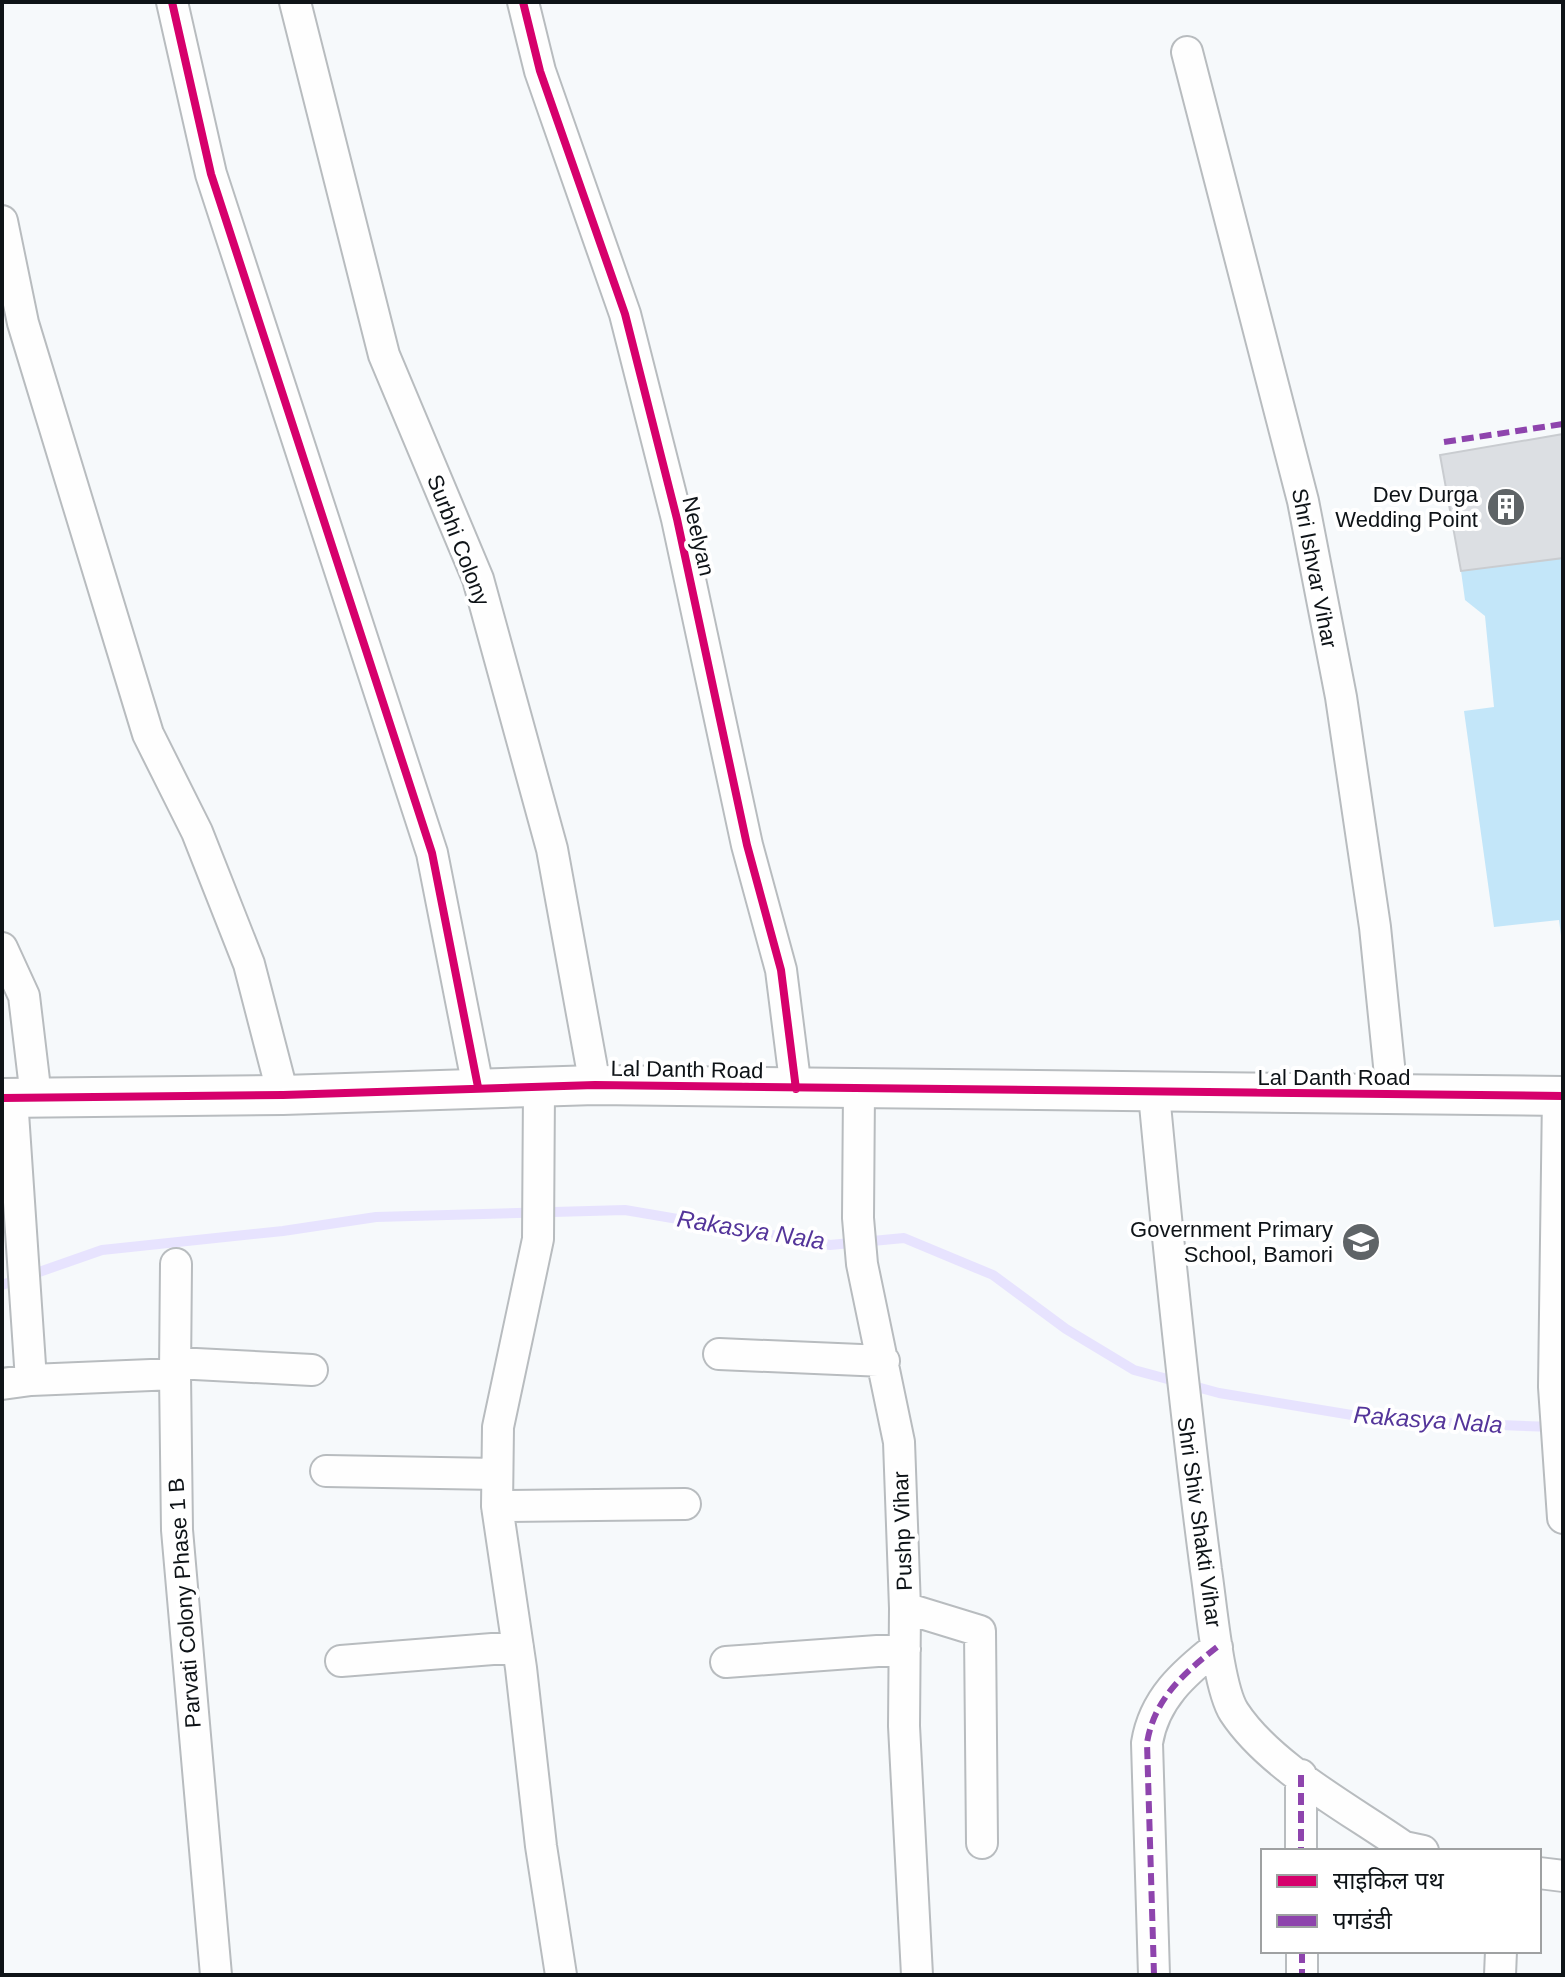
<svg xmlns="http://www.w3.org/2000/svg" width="1565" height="1977" viewBox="0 0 1565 1977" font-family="Arial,'Noto Sans Devanagari',sans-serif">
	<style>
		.green { fill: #c3e6f9 }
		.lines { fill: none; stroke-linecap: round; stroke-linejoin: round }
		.stream { stroke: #e7e3fe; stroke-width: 10 }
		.building { fill: #dcdfe3; stroke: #c9ccd0; stroke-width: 2 }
		.minor-casing { stroke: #b8bcbf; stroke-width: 34 }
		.tertiary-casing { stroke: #b8bcbf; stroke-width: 42 }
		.minor { stroke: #fefefe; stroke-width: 30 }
		.tertiary { stroke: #fefefe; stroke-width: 38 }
		.quiet { stroke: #8e44ad; stroke-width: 6; stroke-dasharray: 12 6; stroke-linecap: butt }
		.cycleway-casing { stroke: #fff; stroke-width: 13 }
		.cycleway { stroke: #d6006c; stroke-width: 8 }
		.labels { text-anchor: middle; stroke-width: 8; stroke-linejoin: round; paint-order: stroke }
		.poi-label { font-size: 22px; fill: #0e1317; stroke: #fff; text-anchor: end }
		.street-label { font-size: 22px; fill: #0e1317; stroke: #fff }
		.water-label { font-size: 24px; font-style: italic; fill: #54359a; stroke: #fff }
	</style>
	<rect width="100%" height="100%" fill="#f6f9fb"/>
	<!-- green -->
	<path class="green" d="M1563,558V951L1559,920L1494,927L1464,711L1494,707L1485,616L1465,600L1461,571Z"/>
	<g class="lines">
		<!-- stream -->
		<path class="stream" d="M2,1285L102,1250L283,1231L376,1217L625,1210L830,1245L904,1238L993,1275L1066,1329L1134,1370L1219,1393L1388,1421L1554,1427"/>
	</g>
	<!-- building -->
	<path class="building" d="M1563,434V558L1461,571L1440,455Z"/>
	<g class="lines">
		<defs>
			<path id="minor" d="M172,2L211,174L432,853L478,1087
				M295,2L384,355L478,579L552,849L595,1085
				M523,2L540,71L625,314L677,519L747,845L781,970L796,1089
				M1187,52L1303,501L1341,697L1375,927L1392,1095
				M2,221L23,323L148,734L197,832L249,964L283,1095
				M2,948L24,996L36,1097
				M539,1089L538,1239L498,1427L497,1506L521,1668L541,1846L561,1975
				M859,1090L858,1218L862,1264L899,1442L905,1608L904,1726L917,1975
				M1154,1094C1169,1253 1185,1411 1206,1570C1211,1602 1218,1687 1234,1712C1270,1767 1350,1809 1404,1847L1423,1851
				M1558,1095L1554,1387L1563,1518
				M12,1098L31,1380
				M719,1354L884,1361
				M176,1363L312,1370
				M175,1374L176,1264
				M2,1384L31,1380L175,1374L177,1530L216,1975
				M326,1471L497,1474
				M497,1506L685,1504
				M905,1608L980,1631L982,1843
				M341,1661L518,1647
				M726,1662L905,1649
				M1301,1775V1851
				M1539,1873L1563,1876
				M1302,1951V1975
				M1154,1975L1147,1743C1154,1699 1184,1673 1217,1647
				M1500,1975L1501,1951"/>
			<path id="tertiary" d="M2,1098L283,1095L595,1085L1563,1096"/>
		</defs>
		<!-- minor casing -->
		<use href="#minor" class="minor-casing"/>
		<!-- tertiary casing -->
		<use href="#tertiary" class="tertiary-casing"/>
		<!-- minor -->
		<use href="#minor" class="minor"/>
		<!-- tertiary -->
		<use href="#tertiary" class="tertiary"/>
		<!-- quiet -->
		<path class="quiet" d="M1444,442L1563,424
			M1301,1775V1851
			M1302,1951V1975
			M1154,1975L1147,1743C1154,1699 1184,1673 1217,1647"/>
		<defs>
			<path id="cycleway" d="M172,2L211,174L432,853L478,1087
				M523,2L540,71L625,314L677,519L747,845L781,970L796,1089
				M2,1098L283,1095L595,1085L1563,1096"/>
		</defs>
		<!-- cycleway casing -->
		<use href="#cycleway" class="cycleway-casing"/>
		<!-- cycleway -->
		<use href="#cycleway" class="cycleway"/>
	</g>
	<!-- icons -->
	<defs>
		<symbol id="building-disc" viewBox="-11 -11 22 22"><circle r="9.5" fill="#5f6467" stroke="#fff"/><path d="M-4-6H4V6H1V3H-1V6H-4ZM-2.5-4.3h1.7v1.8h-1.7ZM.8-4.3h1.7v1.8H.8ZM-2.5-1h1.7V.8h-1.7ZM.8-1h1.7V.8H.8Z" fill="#fff"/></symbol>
		<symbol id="school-disc" viewBox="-11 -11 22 22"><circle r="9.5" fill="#5f6467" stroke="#fff"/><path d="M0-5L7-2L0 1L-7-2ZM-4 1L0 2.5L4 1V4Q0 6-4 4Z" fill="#fff"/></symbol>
	</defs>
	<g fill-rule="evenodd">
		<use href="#building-disc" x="1484" y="485" width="44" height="44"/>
		<use href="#school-disc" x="1339" y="1220" width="44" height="44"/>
	</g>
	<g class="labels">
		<!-- poi labels -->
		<g class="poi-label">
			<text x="1478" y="502">Dev Durga<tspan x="1478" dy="25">Wedding Point</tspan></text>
			<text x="1333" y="1237">Government Primary<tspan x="1333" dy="25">School, Bamori</tspan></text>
		</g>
		<!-- street labels -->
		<g class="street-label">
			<text transform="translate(699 536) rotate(77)" y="8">Neelyan</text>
			<text transform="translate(459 540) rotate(69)" y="8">Surbhi Colony</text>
			<text transform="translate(1315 568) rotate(79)" y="8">Shri Ishvar Vihar</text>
			<text transform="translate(687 1069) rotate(1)" y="8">Lal Danth Road</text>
			<text x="1334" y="1085">Lal Danth Road</text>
			<text transform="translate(1200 1522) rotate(82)" y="8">Shri Shiv Shakti Vihar</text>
			<text transform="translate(902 1531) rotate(-92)" y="8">Pushp Vihar</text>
			<text transform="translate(184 1603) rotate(-94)" y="8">Parvati Colony Phase 1 B</text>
		</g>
		<!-- water labels -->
		<g class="water-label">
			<text transform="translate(751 1230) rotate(9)" y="8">Rakasya Nala</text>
			<text transform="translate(1428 1420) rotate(4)" y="8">Rakasya Nala</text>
		</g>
	</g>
	<!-- border -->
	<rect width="1565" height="1977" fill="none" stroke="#0e1317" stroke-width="8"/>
	<!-- legend -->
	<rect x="1261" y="1849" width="280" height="104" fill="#ffffff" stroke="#9fa1a2" stroke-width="2"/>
	<rect x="1277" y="1875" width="40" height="12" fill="#d6006c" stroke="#9fa1a2" stroke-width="2"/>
	<text x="1333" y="1889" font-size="24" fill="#0e1317">साइकिल पथ</text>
	<rect x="1277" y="1915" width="40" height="12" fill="#8e44ad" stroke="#9fa1a2" stroke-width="2"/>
	<text x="1333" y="1929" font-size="24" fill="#0e1317">पगडंडी</text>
</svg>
